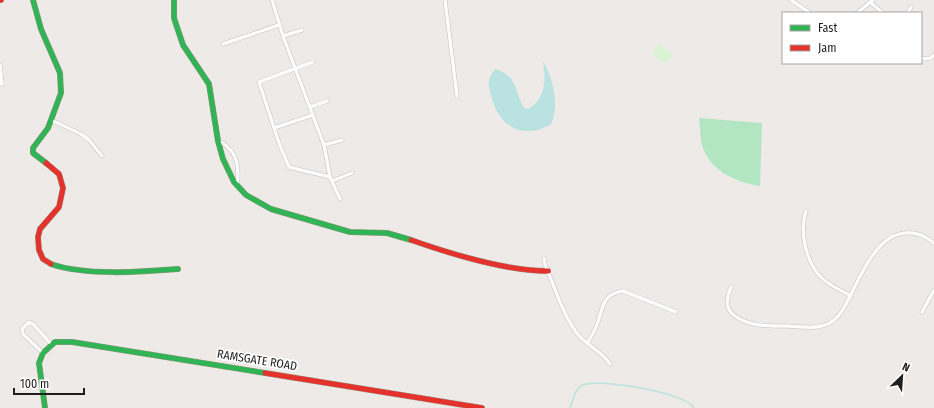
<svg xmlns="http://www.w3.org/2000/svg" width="934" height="408" viewBox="0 0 934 408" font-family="'Fira Sans Condensed',sans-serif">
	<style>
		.park { fill: #daf3d3 }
		.pitch { fill: #b2e6c3 }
		.water { fill: #bae2e0 }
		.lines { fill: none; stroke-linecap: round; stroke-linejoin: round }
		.stream { stroke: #bae2e0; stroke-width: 1.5 }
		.street-casing { stroke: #c3c1c0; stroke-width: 4.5 }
		.fast-casing { stroke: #98947f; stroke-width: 6 }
		.jam-casing { stroke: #98947f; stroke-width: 6 }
		.street { stroke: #fcfcfc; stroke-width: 3.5 }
		.fast { stroke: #30b455; stroke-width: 5 }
		.jam { stroke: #e5322d; stroke-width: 5 }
		.labels { text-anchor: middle; stroke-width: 3.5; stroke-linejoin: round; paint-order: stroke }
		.street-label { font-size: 12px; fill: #1f1f1f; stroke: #fff }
	</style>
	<rect width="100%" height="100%" fill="#edeae8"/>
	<!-- park -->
	<path class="park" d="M660,44L673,55L664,64L652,54Z"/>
	<!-- pitch -->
	<path class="pitch" d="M699,118L762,123L760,186C734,182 706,169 701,140C700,133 700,125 699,118Z"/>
	<!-- water -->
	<path class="water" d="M543,61C553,79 560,104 551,124C522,141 498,126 491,95C490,91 488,84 489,80C490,76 493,72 495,69C518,76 514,90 524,108L528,109C546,99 546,79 543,61Z"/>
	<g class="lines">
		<!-- stream -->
		<path class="stream" d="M570,408C573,400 575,388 583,385C598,378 688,393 694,408"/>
		<defs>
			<path id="street" d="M272,0L283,36L324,145L330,177L289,167L279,143L259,82L313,62
				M445,0L457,96
				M791,0L810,13
				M871,3L883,13
				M857,13L873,0
				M908,13L911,7
				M283,36L302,30
				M223,44L279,25
				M921,59L931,58L934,55
				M0,65L2,84H0
				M310,107L327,101
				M51,120L81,134L89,140L102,156
				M274,128L313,115
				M218,141C237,149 240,166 237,186
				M324,145L342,140
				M330,177L340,199
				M332,181L352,173
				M806,211C799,232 806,265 824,280C831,286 842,291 851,296
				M544,258L545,265C555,287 562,313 576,332C585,345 601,350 610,364
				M731,287C726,300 724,310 738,318C753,327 771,326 788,326C803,327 820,330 833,321C841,315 846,305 850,296C864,269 882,222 921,235C925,237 930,240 934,243
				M922,312L934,290
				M588,342C592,336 595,330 598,322C603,306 603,294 623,291L676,312
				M43,353L23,334L22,329L29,322L33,324L52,345"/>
			<path id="fast" d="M33,0L41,29L60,73L61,93L48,128L33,148V153L46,163
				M174,0V18L183,45L209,84L218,141L223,159L234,182L246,195L271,209L350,232L387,233L411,240
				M51,264C85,276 142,272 178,269
				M45,408L39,363L43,353L55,342H72L265,373"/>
			<path id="jam" d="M0,0H1
				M46,163L59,174L63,188L59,207L40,229L38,237L39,250L43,259L51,264
				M411,240C451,254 505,271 548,271
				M265,373L482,408"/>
		</defs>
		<!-- street casing -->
		<use href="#street" class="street-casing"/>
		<!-- fast casing -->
		<use href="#fast" class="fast-casing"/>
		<!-- jam casing -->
		<use href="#jam" class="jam-casing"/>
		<!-- street -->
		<use href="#street" class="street"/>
		<!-- fast -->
		<use href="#fast" class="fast"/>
		<!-- jam -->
		<use href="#jam" class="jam"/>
	</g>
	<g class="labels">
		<!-- street labels -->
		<g class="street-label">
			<text transform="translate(257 360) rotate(9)" y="4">RAMSGATE ROAD</text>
		</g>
	</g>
	<!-- legend -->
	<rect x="782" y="12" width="140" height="52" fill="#ffffff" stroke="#a5a5a5"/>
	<rect x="790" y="25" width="20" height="6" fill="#30b455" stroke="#a5a5a5"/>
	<text x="818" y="32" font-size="12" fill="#1f1f1f">Fast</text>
	<rect x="790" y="45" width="20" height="6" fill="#e5322d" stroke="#a5a5a5"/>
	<text x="818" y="52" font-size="12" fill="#1f1f1f">Jam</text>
	<!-- north arrow -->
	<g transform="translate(902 376) rotate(25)" stroke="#ffffff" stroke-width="3" paint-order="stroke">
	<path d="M0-3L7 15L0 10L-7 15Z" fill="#1f1f1f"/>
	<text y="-6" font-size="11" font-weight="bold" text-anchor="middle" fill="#1f1f1f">N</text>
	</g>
	<!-- scale -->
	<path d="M14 388v6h70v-6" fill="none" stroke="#1f1f1f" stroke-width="2"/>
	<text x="20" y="388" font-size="12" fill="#1f1f1f" stroke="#ffffff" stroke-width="3" paint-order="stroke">100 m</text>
</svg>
